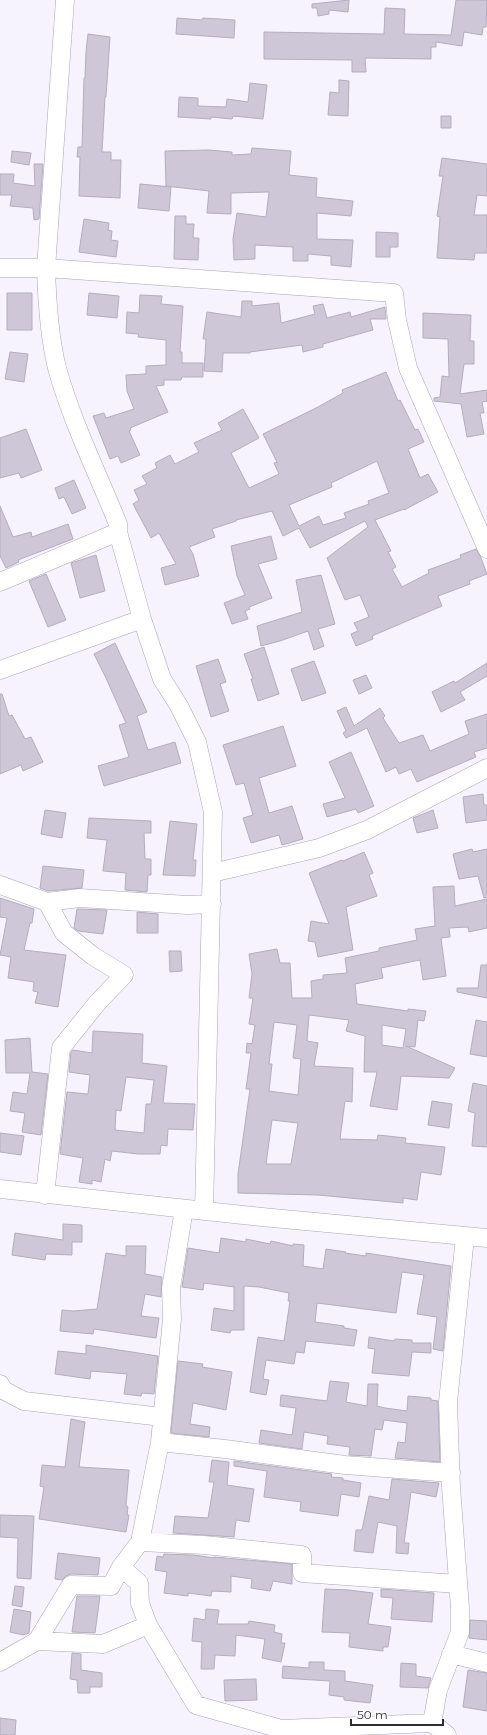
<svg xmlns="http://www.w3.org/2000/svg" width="487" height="1735" viewBox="0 0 487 1735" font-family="Montserrat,sans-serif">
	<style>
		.building { fill: #cdc7d8; stroke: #b3adbe; fill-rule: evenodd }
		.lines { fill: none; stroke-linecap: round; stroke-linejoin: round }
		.minor-casing { stroke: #a9a4b4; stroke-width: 19 }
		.minor { stroke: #fff; stroke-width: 18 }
	</style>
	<rect width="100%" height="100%" fill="#f7f3fe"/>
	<!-- building -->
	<path class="building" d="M349,0L348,12L329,10V14L318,16L317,8H312V4Z
		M456,0H487L486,27H483L482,35L464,32L462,46L436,42V47H431V59L365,58L366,72H352V60L264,59V32L384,34L385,8L405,9L404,34L451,35Z
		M177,18L202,20L203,18L235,20L234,38L176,34Z
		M88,34L110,37L106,97H105L102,152H111V160H121L120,198L79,196L80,157H77L78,147H82L84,78H85L86,51Z
		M339,80L349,81L348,116L328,115L330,92L339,93Z
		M250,83L267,85L263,119L233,116L232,119L211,117V119L178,117L179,97L198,98V106L226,107L227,99L248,102Z
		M441,116H451V128H441Z
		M252,148L291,151L289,175L317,178L316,197L353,201L351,216L317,213V239L353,240L351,267L331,265V256L308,254V261H293V247L255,245V259L234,260L233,239L237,213L266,217L269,192L231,193V214L207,213L209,191L166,186L165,151L209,150L232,152V155L251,154Z
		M12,151L31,153L29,165L11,162Z
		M442,158L487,164V196L477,195L474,215H487V253H475L474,260L437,258L440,217L437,216L443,176H439Z
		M34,164H43L39,219L34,220L33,208L10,206L12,195H0V174H14L13,183L35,186Z
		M140,184L171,187L169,211L138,208Z
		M175,216H186V224H194L193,238H199L198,260L174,259Z
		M84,219L109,223L108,230L112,231L111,240L118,241L116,257L79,252Z
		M376,232L398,233V247H390V257H376Z
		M7,293H32V330H7Z
		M89,293L119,296L117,318L87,315Z
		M140,295L162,296L161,304L183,306L180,352H182V363H203V377H182L181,380H164V385L156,386L168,412L130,428L131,430L129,431L140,455L121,463L118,456L110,459L93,416L104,413L106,418L134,409L127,391L126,375L146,374V366L166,365V340L138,337L139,334L126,333L127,312L139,313Z
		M242,301H252V306L279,303L281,323L315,314L313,306L323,304L327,318L350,312L351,317L385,307L386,319H370L373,330L323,344V347L303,352L302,345L250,352V353H223L222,372L204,371L206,339H203L207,312L241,317Z
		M423,313L471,315L470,341H474V364H464L460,394L487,390V401L482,402L484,413H480L484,434L467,437L461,404L434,401V398L440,397L442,376L449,377L448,339L423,338Z
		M10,352L28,354L24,382L5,379Z
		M386,372L398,401L400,400L415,430L418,429L424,442L408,449L420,478L428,474L438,492L404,510V509L375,520L391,551L388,552L396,567L392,569L402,587L429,573L428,570L461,558L460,555L476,549L481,558L487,574L469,581L470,584L438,596L442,606L372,636L373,639L356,646L351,634L358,631L354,623L369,617L360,595L345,600L327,558L368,527L365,521L310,548L299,528L283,536L272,511L236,520V521L212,529L215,537L189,547L193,554L199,576L165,585L161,568L176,564L159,533L151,538L133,504L139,500L134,490L147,484L142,476L157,468L155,463L170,455L175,464L199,452L194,443L222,430L218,423L243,409L259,438L231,453L249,488L279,474L274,463L277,462L263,434L318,407L343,393L342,390ZM377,461L389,493L368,501L369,504L344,513L346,518L323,525L319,516L299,526L289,505L332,487L331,483Z
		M26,429L42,470L21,478L19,473L0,478V438Z
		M74,480L86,508L72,514L64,497L59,499L55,488Z
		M0,506L13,537L31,532L32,537L68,524L73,539L18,560L19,562L6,568L0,556Z
		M271,536L277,559L258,564L272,598L249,607L250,609L245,611L248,619L232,624L224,603L245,595L237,576L231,546Z
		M96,555L105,591L80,598L71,563Z
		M46,574L66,620L48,627L29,581Z
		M321,575L335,624L318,629L324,646L314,650L308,631L280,641L261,646L257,626L302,612L296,580Z
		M115,643L147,712L137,716L148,750L175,742L181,763L104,786L98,766L129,757L119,725L126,723L106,678L94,654Z
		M264,647L279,694L258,701L251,679H253L244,654Z
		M218,659L226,682L220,684L229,711L211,717L196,666Z
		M314,661L326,693L302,701L291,669Z
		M487,663V676L460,692L465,700L441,712L432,692L454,681L455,683Z
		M366,675L372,688L359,694L353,680Z
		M0,694H2L9,716L12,715L25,739L31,737L43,762L23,771L21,765L0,774Z
		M346,707L354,726L380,708L385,716L383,718L399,743L423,735L430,751L469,734L465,721L487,714V748L474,752L476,757L417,782L411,769L399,774L396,767L386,772L367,728L346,738L343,733L346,731L337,711Z
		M283,726L296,766L259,778L269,813L292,806L303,839L282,845L279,835L251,843L243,818L253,815L244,783L236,785L223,745Z
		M351,752L374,806L358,813L356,809L327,817L323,804L345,798L329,762Z
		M483,794L484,805H487V820L466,823L463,797Z
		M45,810L66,813L62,838L41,834Z
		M433,810L438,828L417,833L413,818Z
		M89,818L151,821V833H144L145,859H151V875H148L147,892L125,890L126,873L103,871L107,840L87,838Z
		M170,821L197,824L193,860H196L195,876L163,875Z
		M472,849L473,852L487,849V897L484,898L478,876L459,879L453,854Z
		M364,852L373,873L369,875L377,896L346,907L353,950L318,957L315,942L308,941L311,921L329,924L309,873L342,860L343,861Z
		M43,866L84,870L82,888L48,891L40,888Z
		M454,886L455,906L487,899V928L469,932L468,927L449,928L450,937L441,938L446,976L423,980L420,960L381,968L383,978L355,984L357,1004L408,1011V1009L426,1011L424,1021L418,1020L415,1047L406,1046L455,1068L449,1078L401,1076L397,1110L370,1106L377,1072H364L365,1036L346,1031L349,1020L309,1015L307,1041L318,1043L314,1066L353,1068L352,1102L345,1101L340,1139L377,1140L378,1135L406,1138L405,1143L445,1147L441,1175L421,1172L417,1200L403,1198V1203L318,1195L238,1193V1174L250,1089H246L251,1053H246L247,1043L252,1044L255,1025L249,1024L253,998H249L252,974L249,954L277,949L280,963H290L292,998H312L311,981L323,979V975L347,973L345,958L379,951V948L417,940L415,929L435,926L433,887ZM274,1022L297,1025L293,1058L301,1059L298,1095L269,1091L272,1064H269ZM382,1025L406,1029L403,1048L382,1045ZM272,1120L298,1123L291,1164H266Z
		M0,898L34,909L32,923H30L24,950L66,955L58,1007L35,1003L38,992L33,991L34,982L8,978L11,957L0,955L7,918L0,917Z
		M77,909L107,910L103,934L78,931L74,928Z
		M137,912L158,914V933H137Z
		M169,951H181L182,971L170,972Z
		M481,965H487V998L457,992V988H478Z
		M476,1020L487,1022V1057L470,1054Z
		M93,1031L143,1034L142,1063L167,1066L163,1103L195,1104L193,1130L168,1129L167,1146L161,1145L160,1154H138L112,1151L110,1161L105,1159L101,1182L92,1180V1184L79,1182L83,1158L60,1154L67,1092L88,1094L90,1075L69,1072L71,1052L73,1050L92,1053ZM126,1077L154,1080L151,1104H146L144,1133L115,1130L116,1110L121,1111Z
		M30,1038L32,1072L48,1074L41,1135L22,1132L25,1113L10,1111L13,1092L27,1094L30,1073H6L5,1040Z
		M473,1083L487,1086V1147L472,1146L475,1113L468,1111Z
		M432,1101L452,1104L449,1128L428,1125Z
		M0,1133L24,1136L21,1155L0,1152Z
		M63,1224L82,1225V1242H72V1255L46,1254L45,1260L12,1255L15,1233L63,1240Z
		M221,1238L246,1242V1239L270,1244L271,1241L293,1246V1244L304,1245L303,1266L323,1269L326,1249L346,1252L345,1253L366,1256V1253L451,1266L443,1351L433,1349L437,1317L417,1314L424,1275L402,1272L396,1313L317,1303L315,1322L344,1326V1328L357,1330L354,1346L306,1341L304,1353L296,1352L294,1364L266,1360L263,1379L269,1380L266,1395L250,1392L258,1337L284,1341L290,1301H288L289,1293L259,1287L244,1286V1330H231L230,1333L211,1330L214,1308L234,1311V1287L204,1283L203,1290L182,1287L188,1248L219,1253Z
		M126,1246H146L145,1274L162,1277L161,1297L145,1294L141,1316L159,1318L156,1338L94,1329L93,1334L60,1331L62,1310L74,1311L97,1309L106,1253L126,1256Z
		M369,1337L394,1341L395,1339L412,1340V1343H431V1353L412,1352L409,1376L372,1373L375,1349L368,1348Z
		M86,1345L158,1356L154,1394L142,1393L141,1396L124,1394L127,1374L91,1371L90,1379L55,1374L58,1351L86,1354Z
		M178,1361L203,1364L202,1367L232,1372L226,1410L193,1403L190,1424L210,1427L209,1437L171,1433Z
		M330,1381L349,1383L346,1402L367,1406L368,1384H378L377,1406L385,1408L407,1411L408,1396L431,1398V1400L438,1401L440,1462L395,1458L398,1442L405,1443L407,1423L384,1420L382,1430L375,1429L371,1456L349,1455L350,1447L327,1444L328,1436L304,1432L302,1449L259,1443L261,1430L292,1435L296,1408L280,1406L281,1395L327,1401Z
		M71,1419L85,1422L79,1467L129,1470L126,1506L128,1507L127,1515H129L126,1532L39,1519L44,1487L40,1486L42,1465L65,1467Z
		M212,1460L229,1462L227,1485L254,1489L249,1522L236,1520L234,1537L173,1533L175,1516L208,1518L214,1482H209Z
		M234,1461L332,1474L331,1477L343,1478V1480L361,1483L359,1497L341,1494L338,1516L300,1511L301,1502L264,1497L267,1471L234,1466Z
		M392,1479L439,1483L436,1497L411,1492L404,1543H409L408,1554L396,1553L397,1526L378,1522L373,1553L354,1551L356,1530H362L369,1496L389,1500Z
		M0,1515L34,1516L31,1579L17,1578L18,1538L0,1537Z
		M58,1553L100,1558L98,1575L71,1574L66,1576L62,1580L55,1579Z
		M164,1554L193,1555L214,1558V1557L292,1564V1584L273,1581L270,1591L251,1588L252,1579L231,1576V1592L212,1591L211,1596L188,1593V1596L164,1593L167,1572L155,1570L157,1556L163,1557Z
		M15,1586L24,1587L22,1607L12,1605Z
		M325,1589L349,1590L373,1593L368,1624L391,1627L388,1647H383V1651L349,1647L350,1633L322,1632Z
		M381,1589L434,1593L432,1622L391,1619L393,1598L381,1597Z
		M77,1596H100L95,1633L72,1632Z
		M14,1609L31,1612L29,1633L23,1635L10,1632Z
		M206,1609L219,1610L217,1624H248L249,1621L275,1625L274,1632L282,1634L281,1643H285L281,1662L262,1658L265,1639L236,1635L235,1656L215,1655L214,1669H201L202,1642L192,1641L194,1618L205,1620Z
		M470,1620L487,1621V1640L469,1638Z
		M72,1653L81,1654V1670L102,1673V1687H90V1693H78L77,1680L70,1679Z
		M309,1662H324V1670L345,1671V1681L373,1685L370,1703L344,1700V1697L329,1695L330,1681L282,1678L283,1666L309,1668Z
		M401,1663L416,1664V1676L431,1678L428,1688L400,1687Z
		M468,1670L487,1673V1711L463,1707Z
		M256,1679L257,1700L225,1701L224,1680Z
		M0,1718L16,1720L15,1735H0Z"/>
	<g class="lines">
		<defs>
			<path id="minor" d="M65,0L46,268C47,301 49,336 57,368C72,422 97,472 118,524V532L142,619L162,679L179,706L197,742L213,812L204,1211
				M0,268H46L394,293L397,320L408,368L487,549
				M0,582L118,532
				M0,670L142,619
				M212,873L319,848L367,830L487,768
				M0,885L47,902L80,898L187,905L212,904
				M0,1189L262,1217L487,1238
				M45,1195L61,1048L98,1002L124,975L93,956L64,933L47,902
				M0,1384L3,1390L24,1401L162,1417
				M160,1442L225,1449L345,1465L451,1473
				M140,1542L204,1545L302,1555V1573L458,1584
				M121,1567L139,1583L140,1603L148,1625L196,1705L281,1729L432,1723L447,1735
				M37,1641L103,1644L148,1625
				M451,1654L487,1663
				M0,1662L37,1641L71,1585L111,1586L121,1567L140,1542L160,1442L172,1319L171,1288L184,1209
				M432,1723L438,1690L460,1632V1608L451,1487L448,1402L465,1237"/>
		</defs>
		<!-- minor casing -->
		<use href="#minor" class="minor-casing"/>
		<!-- minor -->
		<use href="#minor" class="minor"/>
	</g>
	<!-- scale -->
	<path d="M351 1719v6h92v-6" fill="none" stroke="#2f2d34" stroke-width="2"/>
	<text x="357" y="1719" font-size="12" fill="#2f2d34" stroke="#ffffff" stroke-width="3" paint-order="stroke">50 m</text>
</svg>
